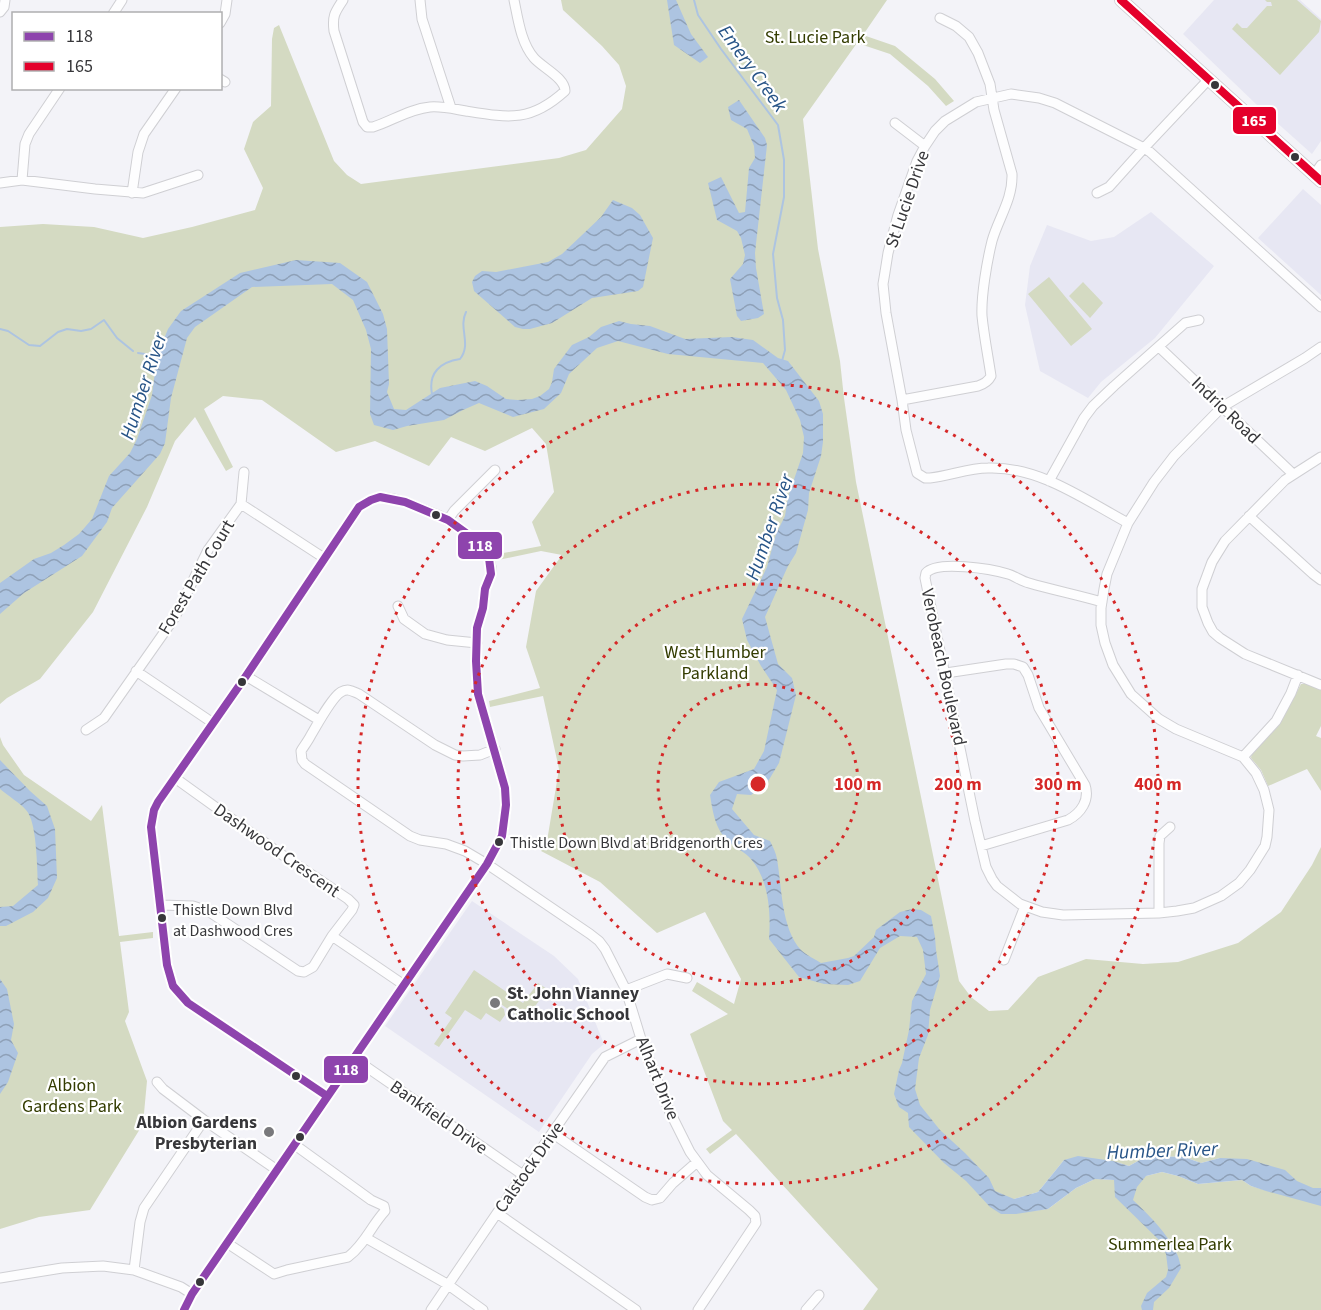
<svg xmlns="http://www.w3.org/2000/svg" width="1321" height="1310" viewBox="0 0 1321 1310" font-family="'Source Sans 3',sans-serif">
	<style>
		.built { fill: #e7e7f3 }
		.green { fill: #d4dac2; fill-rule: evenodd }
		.water { fill: url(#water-waves) }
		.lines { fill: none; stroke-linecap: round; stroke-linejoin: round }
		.stream { stroke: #adc4e1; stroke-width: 2 }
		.minor-casing { stroke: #cfcfd3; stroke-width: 11 }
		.major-casing { stroke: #cfcfd3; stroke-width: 14 }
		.minor { stroke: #fdfdfe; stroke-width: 9 }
		.major { stroke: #fdfdfe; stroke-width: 12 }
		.bus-1-casing { stroke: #fff; stroke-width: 12 }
		.bus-2-casing { stroke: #fff; stroke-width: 12 }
		.bus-1 { stroke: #8e44ad; stroke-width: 8 }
		.bus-2 { stroke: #e4002b; stroke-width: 8 }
		.ring { fill: none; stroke: #d62828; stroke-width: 3; stroke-dasharray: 3 6 }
		.bus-dot { fill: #37373a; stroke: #fff; stroke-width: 2 }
		.poi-dot { fill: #79797c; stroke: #fff; stroke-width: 2 }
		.labels { text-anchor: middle; stroke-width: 4.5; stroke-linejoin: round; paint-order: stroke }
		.bus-label { font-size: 16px; fill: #37373a; stroke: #fff; text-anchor: start }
		.park-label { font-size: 18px; fill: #333c01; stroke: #fff }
		.street-label { font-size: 18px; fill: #37373a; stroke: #fff }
		.poi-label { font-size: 18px; font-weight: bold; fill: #37373a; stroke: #fff; text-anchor: start }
		.water-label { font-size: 20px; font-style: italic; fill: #275487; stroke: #fff }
		.centre { fill: #d62828; stroke: #fff; stroke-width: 3 }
		.ring-label { font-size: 18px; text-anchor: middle; font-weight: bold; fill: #d62828; stroke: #fff; stroke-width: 4.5; stroke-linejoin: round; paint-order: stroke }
		.line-badge { stroke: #fff; stroke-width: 2 }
		.badge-label { font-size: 16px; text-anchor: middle; font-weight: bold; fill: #fff }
	</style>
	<defs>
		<pattern id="water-waves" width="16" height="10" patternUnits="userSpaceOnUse" patternTransform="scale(1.5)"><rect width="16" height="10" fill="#adc4e1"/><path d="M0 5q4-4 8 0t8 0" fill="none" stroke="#8ea0b7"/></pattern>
	</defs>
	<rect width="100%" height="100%" fill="#f3f3f8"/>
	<!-- built -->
	<path class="built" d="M1214,0H1300L1321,19V141L1312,154L1256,104L1183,34Z
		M1303,189L1321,205V295L1258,238Z
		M1151,212L1214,266L1155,338L1101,382L1088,398L1040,371L1025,305L1030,266L1047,225L1091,241L1114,237Z
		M472,901L554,956L578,979L604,1044L592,1054L539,1132L385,1026Z"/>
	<!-- green -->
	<path class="green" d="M561,0H887L863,35L895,46L935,79L954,101L946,106L928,86L890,54L857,43L803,119L818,249L840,361L844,398L856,482L959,981L971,997L989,1011L1008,1010L1038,977L1086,959L1143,964L1178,962L1238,943L1281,912L1312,865L1321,847V1310H863L878,1289L736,1134L710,1154L706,1149L732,1130L723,1121L690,1034L728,1014L692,991L697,982L734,1004L741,979L705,912L657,933L600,882L541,851L548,835L559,769L543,696L490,707L489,701L540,688L526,647L536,591L562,555L541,551L498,560V554L541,546L532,522L554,492L546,444L532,428L485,451L451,437L429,466L375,441L336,452L262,400L223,396L204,409L233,467L226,471L195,417L175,441L147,507L93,612L40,679L7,698L0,704V227L43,224L94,227L143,238L192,227L255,210L263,188L244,149L253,122L271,106L272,39L274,28L279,25L334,161L347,175L361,184L559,158L586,150L622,109L626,86L619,65L602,46L563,10ZM1147,1156L1184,1157L1201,1163L1220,1158L1276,1193L1251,1186L1242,1180L1198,1184L1178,1176L1162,1172L1146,1176L1114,1180L1095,1179L1076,1188L1048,1209L1032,1211L1014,1199L1038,1192L1064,1160L1113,1161L1129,1166Z
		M1265,0H1297L1321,21L1319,32L1280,75L1232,29L1237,23L1242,28H1247L1267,6H1272L1271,2H1267Z
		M1049,277L1092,329L1071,346L1028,294Z
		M1083,282L1103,303L1090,318L1069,296Z
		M1301,684H1309L1321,689V726L1316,736L1321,738V791L1307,769L1268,786L1261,770L1251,758L1252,751L1283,718Z
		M0,737L3,745L24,775L91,821L102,805L119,936L153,932V938L120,942L129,1012L125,1021L147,1081L143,1124L90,1210L39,1217L0,1229Z
		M474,970L523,1003L538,983L547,989L525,1021L495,1000L494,1002L504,1009L505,1015L500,1022L486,1013L481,1020L465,1010L439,1047L434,1044L452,1018L445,1013Z"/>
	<!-- water -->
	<path class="water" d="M667,0H676L691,34L708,57L700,63L674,45Z
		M739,100L765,138L767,145L755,253L756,268L764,314L758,318L741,321L737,316L730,279L743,264L745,255L741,238L737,231L717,220L708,183L721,177L739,213L745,212L749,168L755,158L754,146L747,129L731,120L728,107Z
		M613,200L632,208L640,215L653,238L643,287L638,291L592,298L552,323L530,329H523L515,327L474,291L472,282L475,276L482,271L496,272L548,262L562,254L601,217Z
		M296,260L340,263L367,282L383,314L387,329L389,384L387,392L394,409L406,410L440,388L475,381L487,386L506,399L518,400L532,399L540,396L549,389L552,382L554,369L572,345L589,337L601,327L619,321L631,324L650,326L685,339L732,337L753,340L778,358L788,361L819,401L823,414V442L821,456L809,493L808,510L796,553L788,566L765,617L778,664L792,678L796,695L779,763L767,783L751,795L737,794L732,809L754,835L770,841C773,847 776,853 777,859C782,887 781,928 801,950C806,955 815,959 821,963L848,958L854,956L874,937L876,930L900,912L912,909L921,910L931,916L935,937L936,950L940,976L930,1010L928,1035L919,1058L915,1089L920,1105L940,1130L965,1153L989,1178L995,1191L1014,1199L1038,1192L1064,1160L1078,1156L1113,1161L1129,1166L1147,1156L1184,1157L1201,1163L1220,1158L1247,1159L1285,1170L1297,1181L1313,1188H1321V1206L1266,1191L1251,1186L1242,1180L1198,1184L1178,1176L1162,1172L1146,1176L1137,1187L1133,1200C1148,1214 1168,1234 1177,1254C1179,1258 1180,1263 1181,1268L1169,1288L1154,1302L1153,1310H1142L1141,1306L1147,1293L1166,1277L1168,1270L1166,1254L1159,1240L1115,1197L1114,1180L1095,1179L1076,1188L1048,1209L1016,1214H1001L990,1207L966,1181L944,1163L909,1127L908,1113L899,1107L894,1094L899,1070L902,1063L909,1030L912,1001L926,974L923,950L917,937L900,936L880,948L860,981L848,985L824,984L799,977L769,939C771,913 769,880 751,859C745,852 736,848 729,842C715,829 713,813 710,795L719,782L754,769L764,751L777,690L761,666L747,640L742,619L767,567L776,534L785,516L788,497L803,453L804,437L800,420L786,390L763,363L668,354L618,341L597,348L569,374L561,393L544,409L513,417L479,403L463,410L444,420L407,426L393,430L374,425L370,414L371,349L366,330L353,300L332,284L252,287L195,327L187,338L171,398L165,443L160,454L112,508L107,522L82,556L24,593L0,614V583L34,559L51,553L64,545L79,534L92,519L109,476L130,453L137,439L152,395L157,356L168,329L181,311L240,273Z
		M0,760L30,791L47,806L55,829L57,878L48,898L33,912L6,926H0V907L13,906L38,885C37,868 37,821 26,810C19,802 8,796 0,789Z
		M0,979L7,989L14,1024L11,1040L18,1053L8,1082L0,1094Z"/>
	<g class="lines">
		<!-- stream -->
		<path class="stream" d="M694,0L698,15L721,49L778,125L784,160V197L773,254L777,298L783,320L785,350L782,361
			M0,329L8,331L29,345L40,346L58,332L67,329L81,331L91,329L104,320L117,338L133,351
			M138,353L159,356
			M432,394C428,373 440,362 460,359C472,344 458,328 466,312"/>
		<defs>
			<path id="minor" d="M343,0C335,12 332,16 334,31L363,122L367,127H373C392,121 409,109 430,107C442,106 454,109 466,111C510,118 531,122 565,91C565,78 543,68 534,58C521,43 518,19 514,0
				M420,0L422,19L451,108
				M0,12L4,7L5,0
				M113,14L122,0
				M220,23L225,14L227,0
				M220,79L225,82
				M895,123L925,146
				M1314,175L1321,165
				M22,180L25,144L29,134L60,88
				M0,183L22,180L95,189L143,193L198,175
				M132,193L138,152L144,134L176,88
				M1097,193L1109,187L1144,148L1209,79
				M1159,347L1293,474
				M902,400L978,386C984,384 988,382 991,376C988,356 984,336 982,316C981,296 987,261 992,241C998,219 1013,199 1012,174L994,110L990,84L978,53L969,37L956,26L940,18
				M1321,457L1285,480L1225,541L1212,562L1202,589V607L1208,623L1213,632L1220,638L1245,654L1321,685
				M1049,481L1084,418L1093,406L1114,386L1185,323L1199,320
				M241,504L324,558
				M1249,516L1313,574L1321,580
				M448,520L454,511L495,470
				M1128,523C1085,500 1039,466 988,468C968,468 950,476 930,478H925L917,473L906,430L902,400L886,313L883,284L885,272L888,253L898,215L917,161L925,146L935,131L945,121L976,102L1011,94L1039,98L1055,103L1144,148L1150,152L1321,307
				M1102,602C1078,595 1053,590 1029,583C1021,581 1015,576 1008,574C992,569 937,560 926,573L925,578L975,821L986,867L992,879L997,886L1020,904L1042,912L1063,915L1159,913L1177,911L1194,908L1221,896L1239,883L1250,870L1265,846L1267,837L1269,810L1264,790L1256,773L1243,757L1176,729L1159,719L1131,694L1113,665L1105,643L1101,625V608L1104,589L1107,574L1128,523L1154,482L1174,456L1222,407L1305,358L1321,347
				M398,606L404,619L425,634L447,640L477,643
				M136,671L213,723
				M946,673L1006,664H1014L1023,667L1028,675L1039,708L1085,785C1090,800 1081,813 1068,820L981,846
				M246,676L319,720
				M86,730L104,718L175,617L208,550L241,504L244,472
				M495,749L480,755L463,756L455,755L435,745L359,694C352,691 348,688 341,692C332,697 317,725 311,735C308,741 304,746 301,751L302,760L305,764L410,836L420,840L446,844L465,851L487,864L590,934L599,941L605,949L626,990L641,1039L669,1110L690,1152L707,1175L749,1210L755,1216L756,1223L698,1310
				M1243,757L1276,721L1291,693L1298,675
				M161,905L193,906L208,911L298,971L304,972L313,967L332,936L352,910L354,905L348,899L275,850L175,778
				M1159,913V843L1160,836L1170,827
				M332,936L404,985
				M1004,960L1025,906
				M626,990L667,974L687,978
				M355,1059L523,1175
				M157,1082L163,1089L204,1120L277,1170
				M552,1133L645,1197L652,1200L660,1198L673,1183L697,1162
				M497,1213L636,1310
				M366,1238L447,1284L483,1310
				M227,1243L274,1274L287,1270L348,1257C365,1244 371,1226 385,1211L384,1206L371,1200L295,1145
				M134,1270L140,1222L144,1208L204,1120
				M0,1278L62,1268L103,1266L134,1270L181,1287L192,1294
				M184,1310L192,1294L487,864L502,836L506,805L505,788L478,694L477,675L476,661L477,628L483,608L485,589L491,574V567L489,558L486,552L477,541L448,520L438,515L405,502L394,499L380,497L371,500L359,507L246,676L158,802L154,810L151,827L167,965L173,986L188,1003L327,1096
				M431,1310L523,1175L605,1057L641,1039
				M806,1310L819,1295"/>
			<path id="major" d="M1121,0L1321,181"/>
		</defs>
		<!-- minor casing -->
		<use href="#minor" class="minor-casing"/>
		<!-- major casing -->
		<use href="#major" class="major-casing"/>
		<!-- minor -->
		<use href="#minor" class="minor"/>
		<!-- major -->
		<use href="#major" class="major"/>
		<defs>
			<path id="bus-1" d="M184,1310L192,1294L487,864L502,836L506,805L505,788L478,694L476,661L477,628L483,608L485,589L491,574L489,558L477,541L448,520L405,502L380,497L371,500L359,507L246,676L158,802L154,810L151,827L167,965L173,986L188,1003L327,1096"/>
			<path id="bus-2" d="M1121,0L1321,181"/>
		</defs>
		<!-- bus-1 casing -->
		<use href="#bus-1" class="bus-1-casing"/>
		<!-- bus-2 casing -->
		<use href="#bus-2" class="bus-2-casing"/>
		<!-- bus-1 -->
		<use href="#bus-1" class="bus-1"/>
		<!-- bus-2 -->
		<use href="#bus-2" class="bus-2"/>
	</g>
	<!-- distance rings -->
	<g class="ring">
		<circle cx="758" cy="784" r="100"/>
		<circle cx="758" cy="784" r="200"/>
		<circle cx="758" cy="784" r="300"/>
		<circle cx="758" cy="784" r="400"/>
	</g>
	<!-- markers -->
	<g class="bus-dot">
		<circle cx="1215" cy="85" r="5"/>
		<circle cx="1295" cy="157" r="5"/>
		<circle cx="436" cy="515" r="5"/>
		<circle cx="242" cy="682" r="5"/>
		<circle cx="499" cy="842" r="5"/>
		<circle cx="162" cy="918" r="5"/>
		<circle cx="296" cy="1076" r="5"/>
		<circle cx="300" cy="1137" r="5"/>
		<circle cx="200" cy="1282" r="5"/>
	</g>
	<g class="poi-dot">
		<circle cx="495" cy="1003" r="6"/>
		<circle cx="269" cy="1132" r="6"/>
	</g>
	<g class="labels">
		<!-- bus labels -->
		<g class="bus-label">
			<text x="510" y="848">Thistle Down Blvd at Bridgenorth Cres</text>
			<text x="173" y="915">Thistle Down Blvd<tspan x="173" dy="21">at Dashwood Cres</tspan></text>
		</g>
		<!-- park labels -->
		<g class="park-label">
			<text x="815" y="43">St. Lucie Park</text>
			<text x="715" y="658">West Humber<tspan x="715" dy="21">Parkland</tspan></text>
			<text x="72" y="1091">Albion<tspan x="72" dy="21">Gardens Park</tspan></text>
			<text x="1170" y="1250">Summerlea Park</text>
		</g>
		<!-- street labels -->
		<g class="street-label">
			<text transform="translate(907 199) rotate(-71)" y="6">St Lucie Drive</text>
			<text transform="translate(1226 410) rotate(44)" y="6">Indrio Road</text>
			<text transform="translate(196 577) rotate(-59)" y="6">Forest Path Court</text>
			<text transform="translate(944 667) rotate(78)" y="6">Verobeach Boulevard</text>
			<text transform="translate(277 850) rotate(35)" y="6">Dashwood Crescent</text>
			<text transform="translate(658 1078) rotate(68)" y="6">Alhart Drive</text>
			<text transform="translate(439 1117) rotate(35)" y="6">Bankfield Drive</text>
			<text transform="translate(529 1167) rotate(-55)" y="6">Calstock Drive</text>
		</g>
		<!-- poi labels -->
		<g class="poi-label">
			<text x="507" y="999">St. John Vianney<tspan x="507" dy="21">Catholic School</tspan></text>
			<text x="257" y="1128" text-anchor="end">Albion Gardens<tspan x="257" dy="21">Presbyterian</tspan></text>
		</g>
		<!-- water labels -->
		<g class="water-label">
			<text transform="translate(753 68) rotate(54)" y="7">Emery Creek</text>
			<text transform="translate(143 386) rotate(-72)" y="7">Humber River</text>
			<text transform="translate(769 527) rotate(-71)" y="7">Humber River</text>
			<text transform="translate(1162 1150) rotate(-2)" y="7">Humber River</text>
		</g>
	</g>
	<circle cx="758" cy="784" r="9" class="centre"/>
	<g class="ring-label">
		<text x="858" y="790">100 m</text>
		<text x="958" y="790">200 m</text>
		<text x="1058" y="790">300 m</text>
		<text x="1158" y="790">400 m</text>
	</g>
	<g class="line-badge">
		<rect x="1232" y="106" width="45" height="29" rx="6" fill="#e4002b"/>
		<rect x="457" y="531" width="46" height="29" rx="6" fill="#8e44ad"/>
		<rect x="323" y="1055" width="46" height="29" rx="6" fill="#8e44ad"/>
	</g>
	<g class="badge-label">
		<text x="1254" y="126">165</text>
		<text x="480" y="551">118</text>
		<text x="346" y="1075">118</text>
	</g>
	<!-- legend -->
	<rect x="12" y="12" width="210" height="78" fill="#ffffff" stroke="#afafb0" stroke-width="1.5"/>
	<rect x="24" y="32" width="30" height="9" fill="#8e44ad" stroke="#afafb0" stroke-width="1.5"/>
	<text x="66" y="42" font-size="18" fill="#37373a">118</text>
	<rect x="24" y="62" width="30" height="9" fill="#e4002b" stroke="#afafb0" stroke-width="1.5"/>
	<text x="66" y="72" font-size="18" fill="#37373a">165</text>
</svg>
